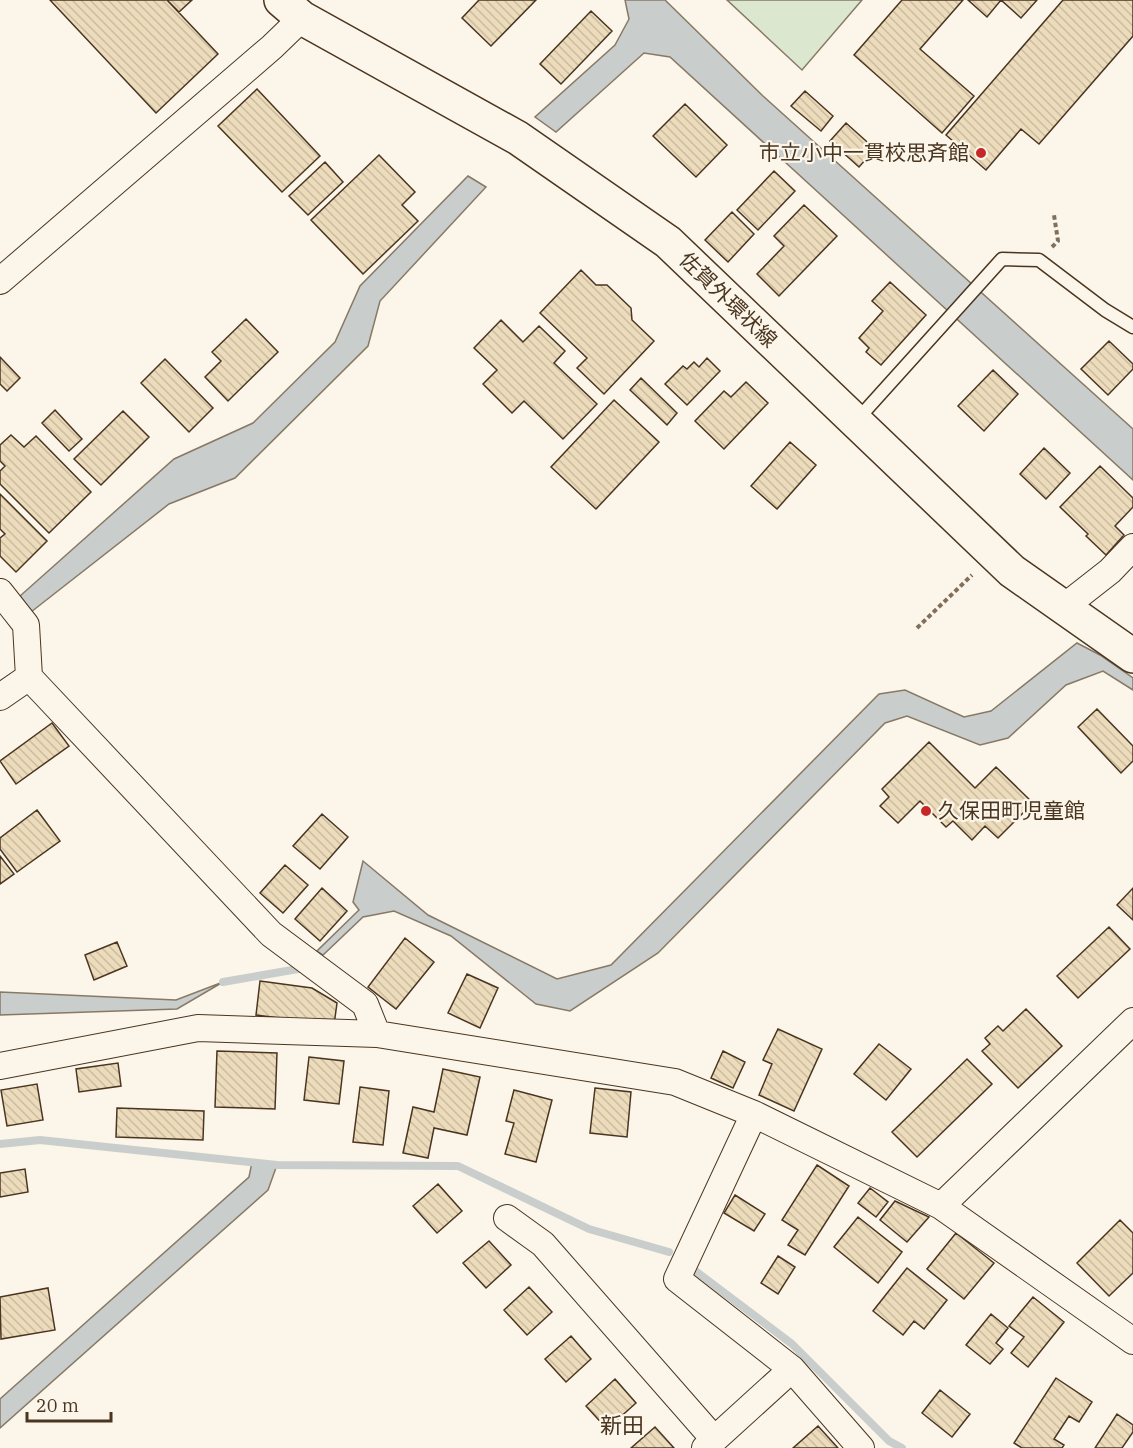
<svg xmlns="http://www.w3.org/2000/svg" width="1133" height="1448" viewBox="0 0 1133 1448" font-family="'IBM Plex Serif','Noto Sans JP',serif">
	<style>
		.green { fill: #dce7d0; stroke: #887966; stroke-width: 1.5 }
		.water { fill: #c9cecd; stroke: #887966; stroke-width: 1.5 }
		.lines { fill: none; stroke-linecap: round; stroke-linejoin: round }
		.stream { stroke: #c9cecd; stroke-width: 8 }
		.building { fill: url(#building-back-hatch); stroke: #4a3520; stroke-width: 1.5 }
		.lane-casing { stroke: #4a3520; stroke-width: 15 }
		.street-casing { stroke: #4a3520; stroke-width: 28 }
		.primary-casing { stroke: #4a3520; stroke-width: 36 }
		.path { stroke: #7f6f5c; stroke-width: 4; stroke-dasharray: 4.5 3; stroke-linecap: butt }
		.lane { stroke: #fbf6e9; stroke-width: 12 }
		.street { stroke: #fbf6e9; stroke-width: 26 }
		.primary { stroke: #fbf6e9; stroke-width: 33 }
		.poi-dot { fill: #c62828; stroke: #fbf6e9; stroke-width: 2 }
		.labels { text-anchor: middle; stroke-width: 4.5; stroke-linejoin: round; paint-order: stroke }
		.poi-label { font-size: 21px; fill: #4a3520; stroke: #fbf6e9; text-anchor: end }
		.street-label { font-size: 21px; fill: #4a3520; stroke: #fbf6e9 }
		.neighbourhood-label { font-size: 22px; fill: #4a3520; stroke: #fbf6e9 }
	</style>
	<defs>
		<pattern id="building-back-hatch" width="6" height="6" patternUnits="userSpaceOnUse" patternTransform="scale(1.5)"><rect width="6" height="6" fill="#ecdcbc"/><path d="M-1 5l2 2M0 0l6 6M5-1l2 2" fill="none" stroke="#ccbda1"/></pattern>
	</defs>
	<rect width="100%" height="100%" fill="#fbf6e9"/>
	<!-- green -->
	<path class="green" d="M727,0H862L802,70Z"/>
	<!-- water -->
	<path class="water" d="M625,0H665L763,96L1133,429V480L670,57L644,53L556,132L535,117L615,45L629,19Z
		M468,176L486,187L380,301L368,346L235,478L169,504L31,612L20,596L174,459L253,423L335,342L360,286Z
		M1077,643L1100,655L1133,678V690L1103,671L1066,685L1008,738L980,745L907,716L885,723L658,953L570,1011L536,1004L451,936L394,911L363,917L323,955L317,951L359,910L353,902L363,861L428,915L557,979L611,965L879,694L905,690L964,717L991,711Z
		M223,982L177,1009L0,1015V992L176,1000Z
		M252,1162L277,1165L268,1190L0,1428V1399L249,1177Z"/>
	<g class="lines">
		<!-- stream -->
		<path class="stream" d="M223,982L298,969
			M0,1144L40,1140L277,1165L458,1166L589,1229L669,1252
			M694,1270L792,1344L889,1441L902,1448"/>
	</g>
	<!-- building -->
	<path class="building" d="M50,0H167L218,54L156,113Z
		M167,0H192L179,12Z
		M479,0H536L491,46L462,18Z
		M902,0H963L920,49L974,96L942,133L854,55Z
		M968,0H1001L987,17Z
		M1001,0H1037L1021,18Z
		M1063,0H1133V36L1039,144L1021,129L986,170L946,135Z
		M591,11L612,31L561,84L540,64Z
		M257,89L320,156L282,192L218,126Z
		M805,91L833,116L821,131L791,106Z
		M685,104L727,145L696,177L653,136Z
		M846,123L875,149L859,167L830,141Z
		M379,155L415,192L402,205L418,221L363,274L311,220Z
		M325,162L343,182L308,215L289,196Z
		M774,171L795,191L758,230L737,210Z
		M804,205L837,236L779,296L757,274L784,246L774,236Z
		M732,212L754,234L728,262L705,240Z
		M581,270L596,285H607L631,308L632,320L654,341L604,394L577,368L587,358L540,313Z
		M890,282L926,315L881,365L866,352L869,348L859,338L883,311L872,301Z
		M246,319L278,352L228,401L205,377L221,361L212,352Z
		M501,320L523,342L539,326L565,351L554,363L597,404L563,439L524,401L512,413L483,384L497,370L474,348Z
		M1109,341L1133,364V369L1108,395L1081,369Z
		M0,357L20,378L7,391L0,384Z
		M707,358L720,371L687,405L665,384L683,366L687,369L694,362L699,367Z
		M165,359L213,408L189,432L141,383Z
		M993,370L1018,394L984,431L958,406Z
		M641,378L677,413L667,425L630,390Z
		M746,382L768,403L724,449L695,421L724,391L731,397Z
		M614,400L659,442L596,509L551,467Z
		M55,410L82,439L69,451L42,423Z
		M123,411L149,437L101,485L74,459Z
		M11,435L24,447L36,436L91,492L49,533L0,484V471L5,466L0,461V445Z
		M790,442L816,465L777,509L751,486Z
		M1044,448L1070,473L1046,499L1020,474Z
		M1100,466L1133,498V507L1115,526L1124,535L1106,555L1086,536L1088,534L1060,507Z
		M0,494L47,541L16,572L0,556V538L5,534L0,529Z
		M1097,709L1133,746V761L1121,773L1078,727Z
		M52,723L69,746L16,784L0,761Z
		M929,742L975,788L996,767L1033,803L998,838L985,826L972,840L953,821L946,827L920,801L898,823L880,806L889,797L882,789Z
		M37,810L60,841L17,872L0,849V838Z
		M322,814L348,837L320,869L293,846Z
		M0,856L14,874L0,884Z
		M285,865L308,885L283,913L260,893Z
		M322,888L347,911L320,941L295,919Z
		M1133,888V920L1117,905Z
		M1109,927L1130,949L1078,998L1057,976Z
		M405,938L434,962L396,1009L368,987Z
		M117,942L127,966L94,980L85,955Z
		M467,974L498,988L480,1028L448,1013Z
		M260,981L312,988L337,1003L334,1025L256,1015Z
		M1026,1009L1062,1046L1018,1088L982,1051L990,1044L985,1038L998,1026L1003,1031Z
		M778,1029L822,1049L794,1111L759,1095L772,1064L763,1060Z
		M879,1044L911,1069L886,1100L854,1074Z
		M217,1051L277,1053L275,1109L215,1107Z
		M723,1051L745,1062L733,1088L711,1078Z
		M309,1057L344,1061L339,1104L304,1100Z
		M967,1059L992,1084L917,1157L892,1132Z
		M118,1063L121,1086L79,1092L76,1069Z
		M443,1069L480,1077L467,1135L434,1128L428,1158L403,1153L413,1107L434,1112Z
		M37,1084L43,1120L7,1126L1,1090Z
		M360,1087L389,1091L383,1145L353,1142Z
		M595,1088L631,1092L627,1137L590,1133Z
		M514,1090L552,1100L536,1162L505,1154L514,1123L506,1121Z
		M117,1108L204,1111L203,1140L116,1137Z
		M817,1165L849,1186L805,1255L788,1245L798,1230L782,1220Z
		M25,1169L28,1192L0,1197V1173Z
		M438,1184L462,1211L437,1233L413,1206Z
		M870,1188L888,1202L876,1217L858,1203Z
		M735,1195L765,1214L754,1231L724,1213Z
		M895,1201L929,1217L907,1242L880,1220Z
		M858,1217L902,1252L878,1283L834,1247Z
		M1120,1220L1133,1233V1273L1109,1296L1077,1263Z
		M956,1233L994,1263L964,1299L927,1269Z
		M489,1241L511,1265L486,1288L463,1263Z
		M778,1256L795,1267L778,1294L761,1283Z
		M907,1268L947,1300L924,1329L914,1321L903,1335L873,1311Z
		M529,1287L552,1312L527,1335L504,1310Z
		M48,1288L55,1330L1,1339L0,1297Z
		M1033,1297L1064,1322L1028,1367L1011,1353L1024,1337L1009,1326Z
		M991,1314L1008,1328L996,1343L1003,1349L990,1364L966,1345Z
		M571,1336L591,1359L566,1382L545,1359Z
		M1056,1378L1092,1402L1079,1422L1069,1416L1054,1439L1064,1445L1062,1448H1022L1014,1443Z
		M615,1379L636,1403L607,1429L586,1406Z
		M940,1390L970,1414L952,1437L922,1413Z
		M1117,1414L1133,1425V1432L1122,1448H1095Z
		M818,1426L838,1448H793Z
		M655,1427L674,1448H631Z"/>
	<g class="lines">
		<defs>
			<path id="lane" d="M856,421L1002,259L1039,260L1105,310L1133,327"/>
			<path id="street" d="M0,281L272,47L302,18
				M0,592L26,625L29,677L271,934L365,1004L377,1034
				M1064,607L1110,571L1133,547
				M0,697L29,677
				M0,1066L198,1028L377,1034L675,1082L754,1114L941,1206L1133,1341
				M941,1206L1133,1021
				M507,1218L543,1244L714,1439
				M792,1369L861,1448
				M705,1448L792,1369L677,1279L754,1114"/>
			<path id="primary" d="M281,0L302,18L518,138L668,242L1012,571L1133,656"/>
		</defs>
		<!-- lane casing -->
		<use href="#lane" class="lane-casing"/>
		<!-- street casing -->
		<use href="#street" class="street-casing"/>
		<!-- primary casing -->
		<use href="#primary" class="primary-casing"/>
		<!-- path -->
		<path class="path" d="M1052,247L1058,241L1054,215
			M917,628L972,575"/>
		<!-- lane -->
		<use href="#lane" class="lane"/>
		<!-- street -->
		<use href="#street" class="street"/>
		<!-- primary -->
		<use href="#primary" class="primary"/>
	</g>
	<!-- markers -->
	<g class="poi-dot">
		<circle cx="981" cy="153" r="6"/>
		<circle cx="926" cy="811" r="6"/>
	</g>
	<g class="labels">
		<!-- poi labels -->
		<g class="poi-label">
			<text x="969" y="160">市立小中一貫校思斉館</text>
			<text x="938" y="818" text-anchor="start">久保田町児童館</text>
		</g>
		<!-- street labels -->
		<g class="street-label">
			<text transform="translate(728 300) rotate(44)" y="7">佐賀外環状線</text>
		</g>
		<!-- neighbourhood labels -->
		<g class="neighbourhood-label">
			<text x="622" y="1433">新田</text>
		</g>
	</g>
	<!-- scale -->
	<path d="M27 1412v9h84v-9" fill="none" stroke="#4a3520" stroke-width="3"/>
	<text x="36" y="1412" font-size="18" fill="#4a3520" stroke="#fbf6e9" stroke-width="4.5" paint-order="stroke">20 m</text>
</svg>
